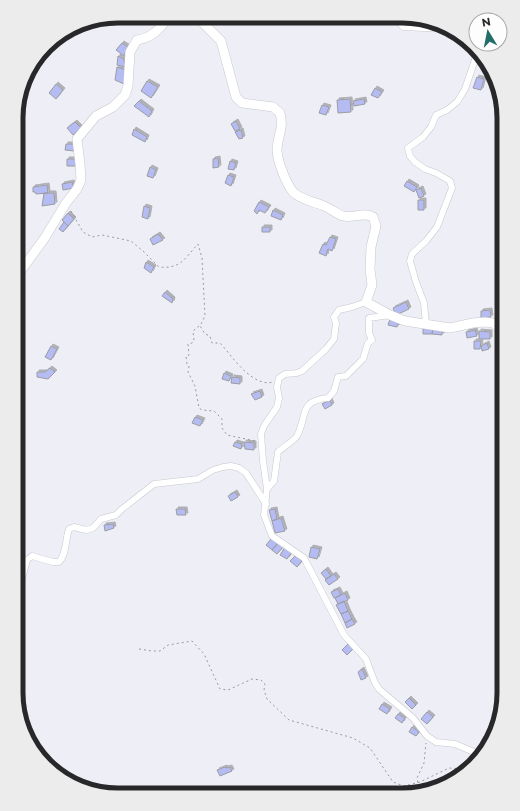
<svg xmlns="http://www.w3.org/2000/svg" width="520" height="811" viewBox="0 0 520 811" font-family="Montserrat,sans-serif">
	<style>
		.building { fill: #b5bcf3; stroke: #9b9ca2; filter: url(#shadow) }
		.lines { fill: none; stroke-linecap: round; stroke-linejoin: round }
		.minor-casing { stroke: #c6c7cd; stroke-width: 7 }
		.secondary-casing { stroke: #c6c7cd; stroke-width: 10 }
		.path { stroke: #999a9f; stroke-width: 1; stroke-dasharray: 2 3; stroke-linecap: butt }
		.minor { stroke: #fff; stroke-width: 6 }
		.secondary { stroke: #fff; stroke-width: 9 }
		.rim { fill: none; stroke: #28282b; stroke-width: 5 }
	</style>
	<defs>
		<filter id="shadow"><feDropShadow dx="2" dy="-2" stdDeviation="0" flood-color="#0004"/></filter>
	</defs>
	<rect width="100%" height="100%" fill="#eeeff6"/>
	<!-- building -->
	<path class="building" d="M122,43L128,47L124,56L116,50Z
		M118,56L124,59L125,67L117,65Z
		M117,67L126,70L124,84L115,80Z
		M477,77L484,79L481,90L473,88Z
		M147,81L158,87L151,98L141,91Z
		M56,84L63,90L56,99L49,93Z
		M375,88L382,92L378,98L371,95Z
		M350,99L351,112L338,113L337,100Z
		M364,99L365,104L354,106L353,101Z
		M139,101L152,111L149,117L134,106Z
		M322,105L329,107L326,115L319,113Z
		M236,121L240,129L235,131L231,124Z
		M75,122L81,128L73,135L67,128Z
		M134,129L147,137L145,142L132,135Z
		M241,130L243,138L239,139L235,132Z
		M66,144H74V151L65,150Z
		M218,158L219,167L213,168V159Z
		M67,159H77L78,166H67Z
		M230,161L236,163L234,170L228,169Z
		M150,167L156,170L153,178L147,176Z
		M228,175L234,177L231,186L225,183Z
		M407,181L417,187L414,192L404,186Z
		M72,182L74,188L63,190L62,184Z
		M47,185L48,193L36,194L35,192H33V187Z
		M421,188L424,196L419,198L416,190Z
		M44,193H54L55,204L42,206Z
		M418,200H424V210H418Z
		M259,202L269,207L265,213L259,210L257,214L254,211Z
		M144,206L150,208L148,219L142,217Z
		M273,210L283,215L281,220L271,216Z
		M68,213L74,219L68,226L62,220Z
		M64,222L68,226L63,232L59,229Z
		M262,227H270V232H262Z
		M158,234L163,240L153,245L150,239Z
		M330,237L336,239L332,251L328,249L326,256L319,253L323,244L326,245Z
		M146,262L154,267L151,273L144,268Z
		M165,292L173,299L172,303L162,296Z
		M406,302L409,309L396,315L393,308Z
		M490,310L491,317L481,318V311Z
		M390,319L399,322L397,327L388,325Z
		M423,327L433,328L432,334H423Z
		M433,328L442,329V335L432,334Z
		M475,330L477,336L467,338L466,332Z
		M479,331L490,332V339H479Z
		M474,341H481L480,349H474Z
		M487,343L489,349L482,351L481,346Z
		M51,346L57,349L51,360L45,357Z
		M50,368L55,372L48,379L37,377V372H45Z
		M224,373L231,376L229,381L222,379Z
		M232,377L240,378V384L231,383Z
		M260,391L262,397L255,400L251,394Z
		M330,400L332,405L325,409L322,404Z
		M195,417L203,420L200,426L192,423Z
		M235,442L242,444L241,449L233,446Z
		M244,442L254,443V450L245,449Z
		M235,492L238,497L231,501L228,496Z
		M176,509H185L186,515H177Z
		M275,509L277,519L272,521L269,510Z
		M281,518L285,531L275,533L272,521Z
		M113,524L114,528L105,531L104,525Z
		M272,538L278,543L272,550L266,545Z
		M278,543L283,547L277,554L272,550Z
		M285,547L292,552L287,559L280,555Z
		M311,547L320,549L317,559L309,557Z
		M296,555L302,561L297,567L290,561Z
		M326,569L331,576L326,579L321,573Z
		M334,574L338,579L329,585L325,580Z
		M338,589L341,595L334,598L331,592Z
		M345,593L348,600L338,604L335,598Z
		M344,601L348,611L341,614L336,605Z
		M348,611L352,619L345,623L341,614Z
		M352,619L355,624L347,628L345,623Z
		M348,644L353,649L347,655L342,650Z
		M362,669L366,678L361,680L358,672Z
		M409,698L416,705L412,709L405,702Z
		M382,704L390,709L387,714L379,709Z
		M427,712L433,717L427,724L421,719Z
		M398,714L405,718L402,723L395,718Z
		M412,727L419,732L416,736L409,732Z
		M484,736L490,739L488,746L481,742Z
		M225,767L226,768L230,767L232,771L220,776L217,770Z"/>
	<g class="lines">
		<defs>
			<path id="minor" d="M395,18L403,27L447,29
				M366,302L352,307L339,310L334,317L336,323L334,339L326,349L302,371L297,373L285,374L279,378L277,387L279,398L277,407L264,426L261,434L263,461L267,489L264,515L272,536L304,558L344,635L366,659L375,683L379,689L413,718L427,736L436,742L455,744L481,755
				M426,324L424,303L416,282L410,261L412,254L426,241L437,227L452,188L450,181L436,173L425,169L415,162L410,156L408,148L423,137L431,127L436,115L447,110L457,102L465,89L477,54
				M267,489L274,481L278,452C282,448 295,440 297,436C308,415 298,401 328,398L334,391L338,377L346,376L363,359L368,343L372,340L369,333V318L390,315
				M16,608L18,602L19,590L27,560L32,556L53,562H59C67,554 65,540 69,529L74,527L86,530L93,528L101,519L116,515L122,509L154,484L198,479L213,470L223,467L231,466L239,468L246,473L266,504"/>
			<path id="secondary" d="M196,16L221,41L236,97L242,103L273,107L280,113C284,129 278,134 277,149C277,161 286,183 293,192C301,200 315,202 324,206C331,209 337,214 343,216C353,219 364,211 373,217L376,226L371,247L370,269L372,285L366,302L390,315L405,321L450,328L473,323L485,322L493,323L504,331
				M17,276L44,239L66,203L77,189L81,180L80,164L77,139L96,116L113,107L125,95L128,86L130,52L137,40C152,38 161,28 169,16"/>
		</defs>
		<!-- minor casing -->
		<use href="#minor" class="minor-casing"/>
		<!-- secondary casing -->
		<use href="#secondary" class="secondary-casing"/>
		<!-- path -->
		<path class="path" d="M71,211L83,232L92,237L102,235L131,241L144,252L159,267C181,269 184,259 198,244L202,258L205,316L200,326L205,334L210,336L212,343H220C233,357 248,382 269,383L272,382
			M199,326L193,331L194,341L192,343L188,344L189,355L186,356L187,364L189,366L188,372L195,386L199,408L202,410L214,411L222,419V428L227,435L255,441
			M139,649L152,651H160L168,645L192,641L204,654L220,689L228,690L252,679L261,680L265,684L264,690L267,699L289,720L353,738L370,748L393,782L404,786L420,782L449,768L464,769
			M415,792L418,783L417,778L424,763L426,743"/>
		<!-- minor -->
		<use href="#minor" class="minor"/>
		<!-- secondary -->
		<use href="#secondary" class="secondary"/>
	</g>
	<!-- crop -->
	<path d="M0 0H520V811H0ZM118 23H402A95 95 0 0 1 497 118V693A95 95 0 0 1 402 788H118A95 95 0 0 1 23 693V118A95 95 0 0 1 118 23Z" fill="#ececed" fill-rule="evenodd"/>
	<path class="rim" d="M118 23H402A95 95 0 0 1 497 118V693A95 95 0 0 1 402 788H118A95 95 0 0 1 23 693V118A95 95 0 0 1 118 23Z"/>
	<!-- north arrow -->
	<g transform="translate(488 32) rotate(350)"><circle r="19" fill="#fdfdfe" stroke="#a8a8aa"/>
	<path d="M0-3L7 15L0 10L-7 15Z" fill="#236d68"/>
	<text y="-6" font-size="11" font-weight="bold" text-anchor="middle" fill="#28282b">N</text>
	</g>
</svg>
